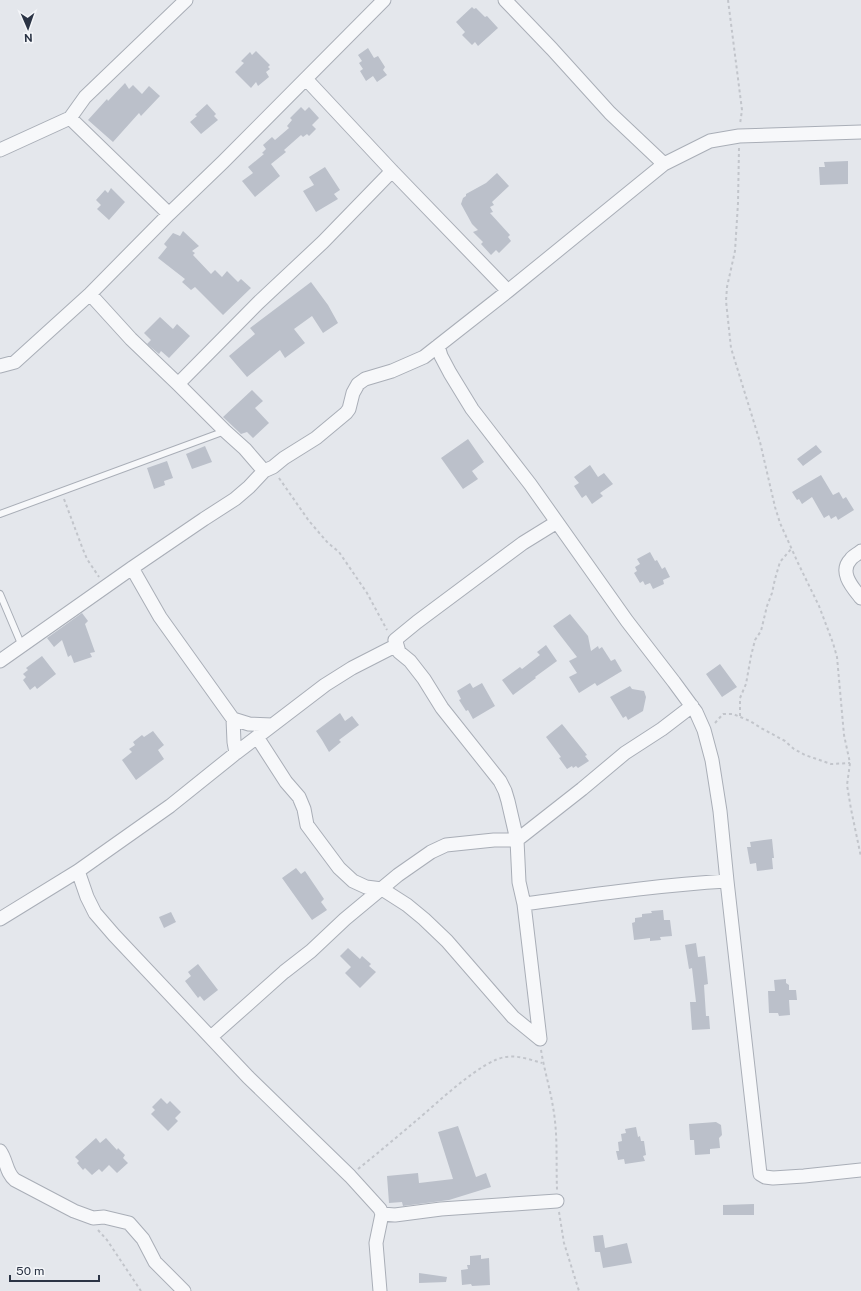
<svg xmlns="http://www.w3.org/2000/svg" width="861" height="1291" viewBox="0 0 861 1291" font-family="'Public Sans',sans-serif">
	<style>
		.building { fill: #bbc0ca }
		.lines { fill: none; stroke-linecap: round; stroke-linejoin: round }
		.service-casing { stroke: #a9aeb7; stroke-width: 8 }
		.minor-casing { stroke: #a9aeb7; stroke-width: 15 }
		.path { stroke: #c2c5cb; stroke-width: 2; stroke-dasharray: 3 3; stroke-linecap: butt }
		.service { stroke: #f7f8fa; stroke-width: 6 }
		.minor { stroke: #f7f8fa; stroke-width: 13 }
	</style>
	<rect width="100%" height="100%" fill="#e4e7ec"/>
	<!-- building -->
	<path class="building" d="M472,7L474,9L476,8L485,17L487,16L498,28L478,46L475,42L472,45L462,35L465,32L456,22Z
		M368,48L374,58L378,56L385,67L383,70L387,75L377,82L373,76L366,81L360,71L363,69L359,63L362,61L358,55Z
		M256,51L270,65L268,67L270,69L266,72L269,77L258,86L256,82L251,88L235,72L244,63L241,61L250,52L252,55Z
		M125,83L129,89L133,85L142,94L149,86L160,96L141,116L139,113L113,142L88,120L107,99L108,101Z
		M207,104L216,114L214,116L218,120L201,134L190,122L197,116L195,115Z
		M301,107L305,111L309,107L319,118L312,125L316,129L309,136L307,134L303,137L301,135L284,150L286,152L271,164L280,176L255,197L242,181L253,173L248,167L264,154L262,153L266,149L263,145L272,137L275,140L289,128L287,126L292,120L290,118Z
		M848,161V184L820,185L819,167H825L824,162Z
		M325,167L340,190L334,194L338,199L316,212L303,191L314,185L309,177Z
		M497,173L509,186L492,202L494,205L490,207L493,212L490,213L510,235L508,237L511,241L499,253L496,250L491,255L481,244L483,242L473,232L478,230L472,224L461,204L463,198L466,196V194L486,183Z
		M111,188L125,202L109,220L97,209L101,205L96,200L105,190L108,193Z
		M183,231L199,246L192,251L195,253L193,255L211,274L215,270L222,277L227,271L238,282L241,279L251,288L223,315L195,287L191,290L182,282L185,279L158,258L167,247L164,244L173,233L180,236Z
		M311,282L328,305L338,323L323,333L312,316L294,329L305,343L285,358L280,350L247,377L229,356L255,334L250,328Z
		M160,317L173,329L177,324L190,336L169,358L161,351L159,354L147,344L151,340L144,333Z
		M252,390L263,401L255,408L269,423L253,438L247,432L241,434L223,417Z
		M468,439L484,462L472,471L478,479L463,489L441,458Z
		M816,445L822,452L803,466L797,459Z
		M205,446L212,462L192,469L186,454Z
		M167,461L173,478L164,481L165,485L154,489L147,468Z
		M590,465L598,477L604,473L613,484L600,493L603,496L592,504L586,495L582,498L574,486L579,483L574,477Z
		M821,475L833,495L839,492L843,499L846,497L854,510L838,520L836,516L831,519L829,515L824,518L812,497L802,504L799,499L797,500L792,492Z
		M650,552L655,561L657,560L662,569L665,567L670,577L663,580L664,584L653,589L650,583L645,585L643,581L640,583L634,573L637,571L635,567L640,564L637,559Z
		M82,613L88,621L85,624L95,652L90,653L92,657L74,663L71,655L68,657L62,640L54,647L47,638Z
		M570,614L588,636L591,651L598,646L599,649L602,647L611,661L615,659L622,671L597,686L595,683L579,693L569,677L577,673L569,661L577,657L553,626Z
		M546,645L557,661L535,677L536,678L513,695L502,680L520,667L522,669L540,655L537,652Z
		M42,656L56,674L37,689L35,686L30,690L23,680L26,677L23,674L28,670L26,668Z
		M720,664L737,687L722,697L706,674Z
		M470,683L473,688L482,683L495,706L473,719L468,710L466,711L459,700L461,699L457,691Z
		M630,686L632,689L644,691L646,697L643,711L628,720L626,716L623,718L610,697Z
		M340,713L345,721L352,716L359,725L339,740L341,742L329,752L322,740L316,731Z
		M562,724L587,755L585,756L589,761L578,768L576,766L573,768L572,766L567,769L559,758L561,757L546,737Z
		M153,731L164,745L158,750L164,759L136,780L122,760L132,752L129,749L135,745L133,742L142,735L144,737Z
		M772,839L774,858H772L773,869L757,871L756,863L750,864L747,847H751L750,842Z
		M296,868L301,874L305,871L324,899L321,902L327,910L312,920L282,878Z
		M663,910L664,920H670L672,936L660,937L661,940L650,941V938L634,940L632,923L635,922V918L642,917V914L652,913L651,911Z
		M171,912L176,922L164,928L159,917Z
		M696,943L698,957L705,956L708,984L704,985L706,1016H709L710,1029L692,1030L690,1002H696L692,968L689,969L685,945Z
		M348,948L360,959L362,956L371,964L369,966L376,972L360,988L345,973L351,967L340,956Z
		M198,964L218,990L204,1001L200,996L198,998L185,981L191,976L188,972Z
		M786,979V983L789,985V990H796L797,1000H789L790,1015L779,1016L778,1013H769L768,991H775L774,980Z
		M161,1098L167,1104L170,1101L181,1112L175,1118L178,1121L168,1131L151,1114L155,1110L152,1107Z
		M716,1122L721,1125L722,1135L719,1138L720,1148L710,1149V1154L695,1155L694,1140H690L689,1124Z
		M458,1126L476,1177L486,1173L491,1187L449,1200L403,1206L402,1202L389,1203L387,1176L418,1173L419,1183L453,1179L438,1132Z
		M636,1127L638,1137L640,1136L641,1141H644L646,1155L643,1156L645,1161L625,1164L624,1159L618,1160L616,1151H619L618,1142L622,1141L621,1134L626,1133L625,1129Z
		M96,1138L100,1143L106,1138L117,1150L118,1148L125,1155L123,1158L128,1163L117,1173L109,1165L102,1172L99,1169L92,1175L85,1168L83,1170L77,1163L79,1161L75,1157Z
		M754,1204V1215H723V1205Z
		M603,1235L605,1248L627,1243L632,1263L603,1268L600,1252H595L593,1236Z
		M481,1255V1259L489,1258L490,1285L472,1286L471,1284L462,1285L461,1270L468,1269L467,1265H470V1256Z
		M419,1273L447,1277L446,1282L419,1283Z"/>
	<g class="lines">
		<defs>
			<path id="service" d="M0,514L225,431
				M0,594L22,646"/>
			<path id="minor" d="M505,0L552,49L610,113L664,164
				M306,79L392,171L508,291
				M70,118L169,214
				M0,150L70,118L85,97L186,0
				M90,294L131,339L178,384L225,431L245,449L264,471
				M438,346L441,356L450,373L472,409L530,484L627,621L674,682L696,712L704,730L712,760L720,811L727,881L760,1174L765,1177L773,1178L804,1176L861,1170
				M0,366L15,362L90,294L169,214L223,162L384,0
				M178,384L258,303L323,242L392,171
				M861,551C858,554 853,556 851,559C838,572 853,588 861,598
				M132,568L160,617L233,719L234,742L236,753
				M397,645L399,652L410,661L424,679L442,708L500,781L505,791L508,801L517,840L519,882L524,904L540,1039
				M0,661L132,568L204,519L235,499L249,487L264,471L273,467L284,458L316,438L346,413L349,409L353,393L358,384L365,379L392,371L424,357L508,291L664,164L710,141L739,136L861,132
				M233,719L249,724L272,725
				M257,737L286,782L299,797L304,809L307,825L339,868L353,881L366,887L382,889L407,905L424,919L447,941L513,1017L540,1039
				M78,871L87,897L95,913L114,935L248,1077L350,1176L380,1209L382,1214L376,1243L380,1291
				M524,904C591,895 659,885 727,881
				M0,919L78,871L170,806L236,753L325,685L352,668L397,645L395,640L417,622L523,543L557,522
				M211,1037L284,972L311,951L345,919L398,875L431,852L446,845L494,840H517L582,789L625,753L662,729L692,706
				M0,1151C7,1161 6,1173 15,1180L74,1211L93,1218L104,1217L129,1223L143,1239L155,1262L184,1291
				M382,1214L395,1215L441,1209L557,1201"/>
		</defs>
		<!-- service casing -->
		<use href="#service" class="service-casing"/>
		<!-- minor casing -->
		<use href="#minor" class="minor-casing"/>
		<!-- path -->
		<path class="path" d="M728,0L742,110L740,124
			M739,148L738,203L735,251L727,287L726,301L731,348L760,442L775,507L780,523L798,563L819,606L833,643L837,657L844,735L850,763L847,785L851,809L861,857
			M279,478L309,521L328,543L339,552L367,593L387,630
			M64,499L82,547L87,559L99,577
			M740,716V698L746,684L751,656L755,640L761,631L767,606L772,593L775,579L780,562L791,549
			M715,723L723,714H733L750,721L761,728L785,741L794,749L805,755L831,764L850,763
			M541,1050C544,1069 550,1088 553,1107C558,1134 556,1163 557,1190
			M358,1169C378,1153 398,1136 417,1120C436,1104 483,1059 506,1057C518,1055 531,1060 542,1063
			M559,1212L564,1243L579,1291
			M98,1230L107,1240L141,1291"/>
		<!-- service -->
		<use href="#service" class="service"/>
		<!-- minor -->
		<use href="#minor" class="minor"/>
	</g>
	<!-- north arrow -->
	<g transform="translate(28 28) rotate(178)" stroke="#f4f6f9" stroke-width="3" paint-order="stroke">
	<path d="M0-3L7 15L0 10L-7 15Z" fill="#2b3445"/>
	<text y="-6" font-size="11" font-weight="bold" text-anchor="middle" fill="#2b3445">N</text>
	</g>
	<!-- scale -->
	<path d="M10 1275v6h89v-6" fill="none" stroke="#2b3445" stroke-width="2"/>
	<text x="16" y="1275" font-size="12" fill="#2b3445" stroke="#f4f6f9" stroke-width="3" paint-order="stroke">50 m</text>
</svg>
